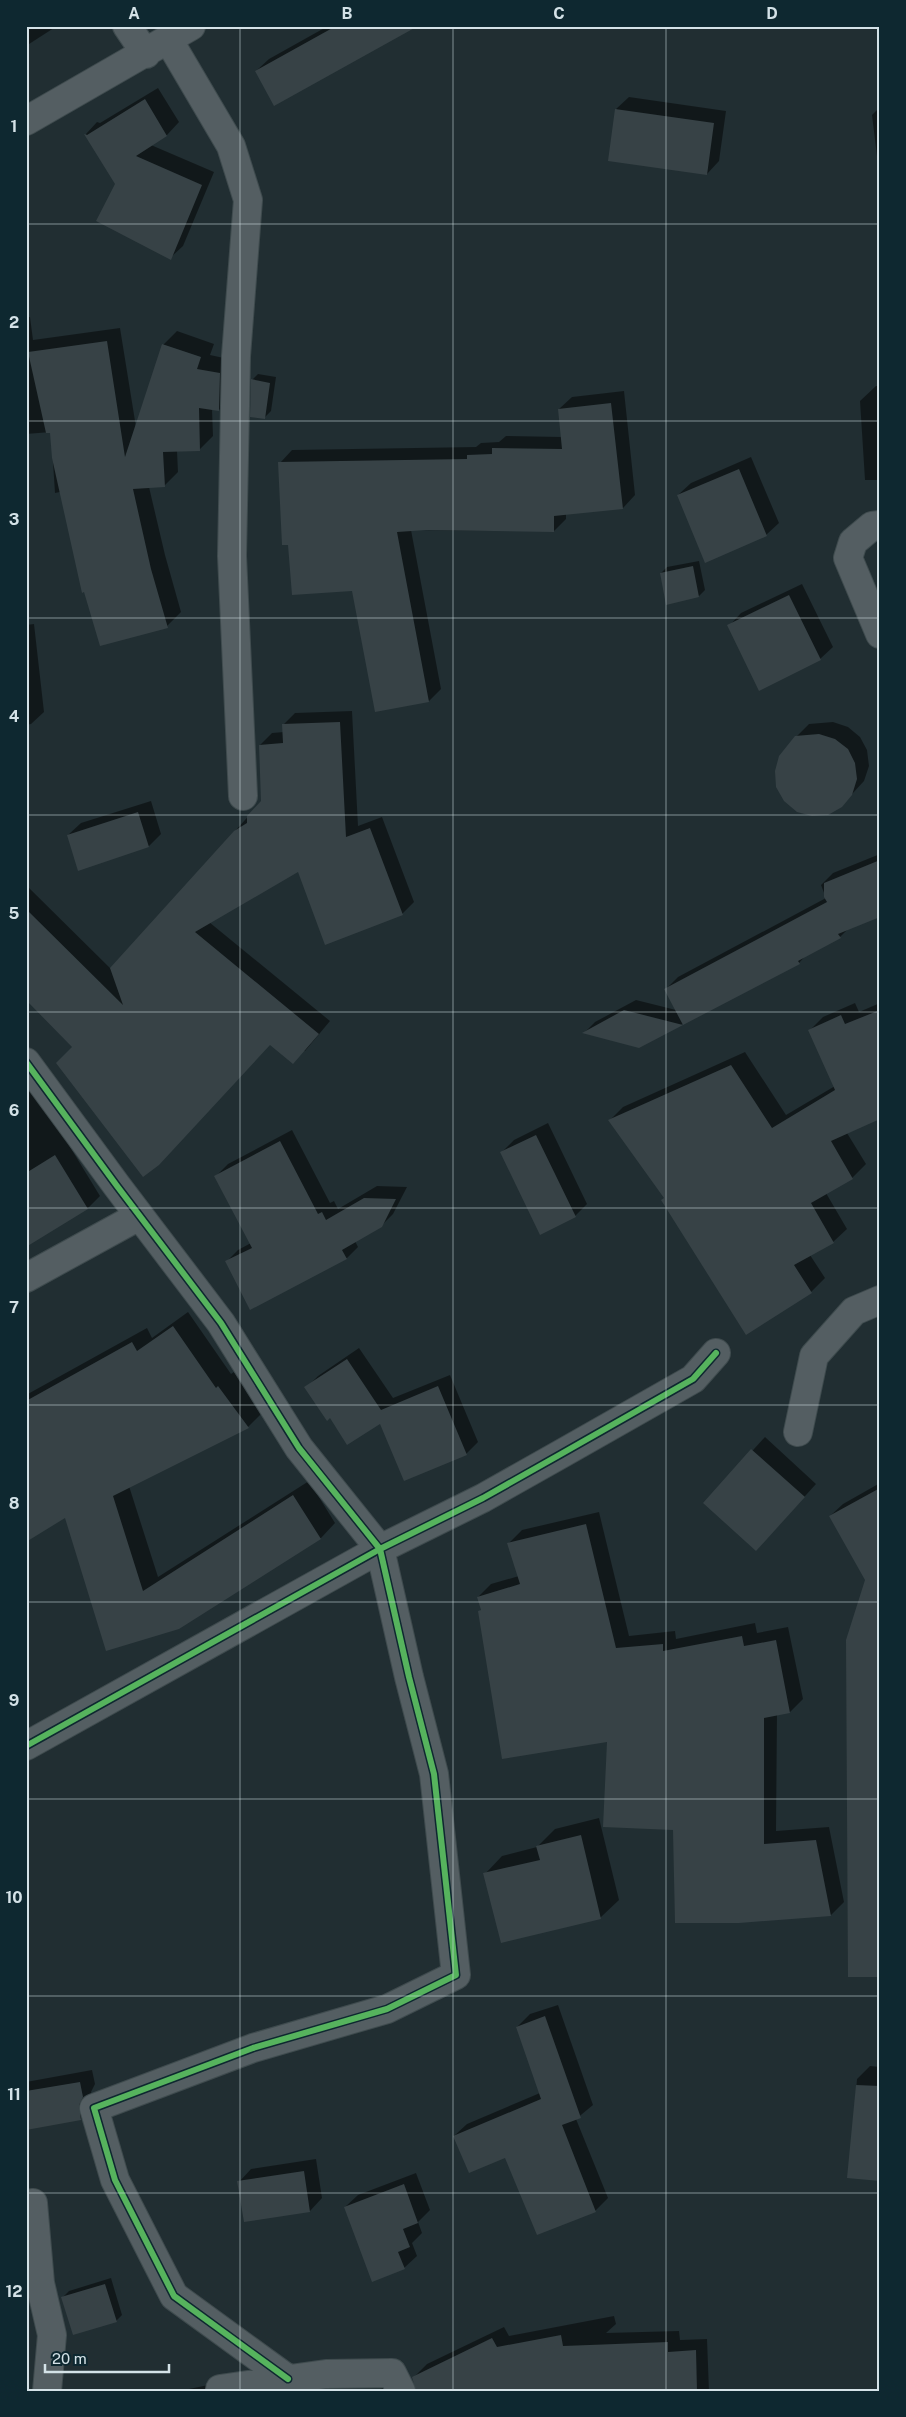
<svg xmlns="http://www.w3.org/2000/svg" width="906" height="2417" viewBox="0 0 906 2417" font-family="'Public Sans',sans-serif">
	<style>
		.shadow { fill: #0007 }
		.building { fill: #374246 }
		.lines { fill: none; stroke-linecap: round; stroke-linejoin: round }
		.minor-casing { stroke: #3f4b4e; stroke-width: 30 }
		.minor { stroke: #545e62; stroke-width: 28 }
		.cycleway-casing { stroke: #0e2830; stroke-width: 9 }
		.cycleway { stroke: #56b35d; stroke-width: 6 }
		.grid { fill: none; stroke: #d4e2e7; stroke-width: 1; stroke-opacity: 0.55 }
		.neatline { fill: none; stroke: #d4e2e7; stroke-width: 2 }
		.grid-label { font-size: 16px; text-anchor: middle; font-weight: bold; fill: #d4e2e7 }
	</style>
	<rect width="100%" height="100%" fill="#212e32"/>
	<!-- shadow -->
	<path class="shadow" d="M26,26H57L26,46Z
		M328,26H415L256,71L269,59Z
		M158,88L179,122L167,135L151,145L214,172L183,246L170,258L117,184L86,134L97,122L100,123Z
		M629,97L726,111L719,161L707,174L616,109Z
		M880,107V181L872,115Z
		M26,317H30L33,340L120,328L136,427L163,345L177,331L214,344L210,355L233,360V396L219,410L212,409L213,436L199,450L177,451L178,472L164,486L149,487L165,555L181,612L167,626L60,492L55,493L51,432L26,434Z
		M258,374L276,377L271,411L264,418L252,380Z
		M876,386H880V480H865L860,401Z
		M624,391L635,495L623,508L566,514V519L554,531L411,530L441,689L429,701L353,589L280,463L292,450L476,447L481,443L499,442L506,436L562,437L559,409L572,397Z
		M751,457L779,523L766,535L678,495L691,483Z
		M699,561L705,590L699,596L661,573L667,567Z
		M802,584L833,647L820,659L729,626L741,613Z
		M34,624L44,712L31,724L26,725V625Z
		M352,711L358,826L382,817L414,902L402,914L299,870L209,922L330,1021L305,1051L270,1044L74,1047L26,999V885L111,969L262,801L260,745L272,733L284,732L283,725L295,713Z
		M833,722L848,727L860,737L867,750L869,766L864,781L841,806L796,737L809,724Z
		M151,801L161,834L149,846L79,869L68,835L81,823Z
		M880,854V915L848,929L840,937L807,954L799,963L639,1047L585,1032L595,1022L636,1000L676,1010L666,989L678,977L826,898L821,885L833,873Z
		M855,1003L859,1012L880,1003V1118L847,1133L866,1164L852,1178L826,1193L847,1229L833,1242L810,1255L825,1278L811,1292L746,1333L665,1197L610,1120L623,1107L745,1052L786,1115L835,1086L810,1030L823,1017Z
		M26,1086L30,1091L34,1088L100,1196L88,1208L26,1246Z
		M548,1123L587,1204L575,1216L502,1152L514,1140Z
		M292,1130L330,1203L334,1201L338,1209L377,1186L407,1187L393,1214L381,1226L355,1241L358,1247L347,1258L226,1262L238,1250L251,1243L216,1176L228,1164Z
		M188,1312L231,1374L234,1372L263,1412L248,1427L129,1486L158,1577L309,1481L335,1523L321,1538L178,1628L66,1516L26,1541V1395L147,1328L152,1338Z
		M359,1348L393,1398L450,1375L478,1442L466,1454L381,1422L331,1417L306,1388L318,1376Z
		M765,1437L816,1484L756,1550L705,1503Z
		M880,1483V1550L830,1516L843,1504Z
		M599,1512L629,1636L675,1631L676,1639L755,1623L757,1633L788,1627L803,1699L790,1712L777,1714L776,1831L829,1827L844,1902L831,1915L674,1829L608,1740L479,1612L482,1609L478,1597L491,1584L519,1576L508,1544L522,1530Z
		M599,1818L619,1900L601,1917L502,1941L485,1874L502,1856L537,1847L555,1829Z
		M558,2005L593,2105L576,2119L608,2198L595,2211L506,2156L454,2136L467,2124L540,2093L517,2027L530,2014Z
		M870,2066L880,2067V2180L849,2177L857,2079Z
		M92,2070L95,2084L91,2092L93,2106L81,2119L26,2129V2082Z
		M316,2159L322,2198L310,2211L239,2182L251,2169Z
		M416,2173L430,2210L418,2222L422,2233L412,2243L417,2256L404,2268L345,2207L358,2195Z
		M111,2278L122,2315L116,2321L63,2297L69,2291Z
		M614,2316L616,2324L606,2333L679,2331L680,2340L707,2339L709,2391H544L415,2376L427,2364L504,2327L509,2336Z
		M218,2383L225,2391H183L184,2390Z
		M398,2384L403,2391H372Z"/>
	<!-- building -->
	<path class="building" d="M336,26H418L274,106L255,71Z
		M145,99L167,136L136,156L202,185L171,260L96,221L115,184L84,134L87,135Z
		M615,109L714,123L707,175L608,161Z
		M107,341L125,457L162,344L201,357L197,369L220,373L219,411L199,408L200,451L163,452L165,487L133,489L151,569L168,628L100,646L84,592L82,593L52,458L50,433H46L28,352Z
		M251,379L270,383L265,419L250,417Z
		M611,403L623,509L554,516V532L427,530L397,532L429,702L375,712L352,591L292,595L288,545H282L278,462L467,459V455L492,454V448L562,449L558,409Z
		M739,469L767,536L705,563L677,495Z
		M693,566L699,597L666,605L660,573Z
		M789,595L821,660L759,691L727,625Z
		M340,722L346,837L370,828L403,915L325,945L298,872L195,932L319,1034L293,1064L270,1045L159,1165L143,1177L56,1063L72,1047L26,1000V909L123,1005L110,968L234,831L247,823V816L261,801L259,745L283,743L282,724Z
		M819,734L835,739L848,749L855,763L857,779L852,795L842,807L828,815L812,816L797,812L784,801L776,787L775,771L779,756L795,736Z
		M138,812L149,847L78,871L67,835Z
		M880,860V917L838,934L841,938L798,961L800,964L683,1025L664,989L827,902L824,897V883Z
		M624,1010L683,1025L639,1048L582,1033Z
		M880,1010V1119L831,1141L853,1179L811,1203L834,1243L794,1265L812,1293L746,1335L661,1200L664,1198L608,1120L731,1065L772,1128L835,1090L808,1030L841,1015L845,1024Z
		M536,1135L576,1217L540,1235L500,1152Z
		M280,1141L318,1214L322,1212L326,1220L364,1198L396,1199L382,1227L342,1250L347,1259L250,1310L225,1261L252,1248L214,1176Z
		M55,1155L88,1209L26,1247V1173Z
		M173,1326L216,1388L218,1386L249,1428L113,1496L143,1591L293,1495L321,1539L179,1629L106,1651L65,1518L26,1542V1401L132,1342L137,1351Z
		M347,1359L381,1410L438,1386L467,1455L404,1481L380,1424L347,1445L330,1418L327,1421L304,1387Z
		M751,1449L805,1497L756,1551L703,1503Z
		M880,1488V1977H848L846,1640L865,1580L829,1516Z
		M586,1524L616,1648L663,1644V1651L742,1636L744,1646L776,1640L790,1713L764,1718V1844L816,1840L831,1916L739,1923H675L673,1830L603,1827L607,1742L502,1759L478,1611L481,1610L477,1597L520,1584L507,1543Z
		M581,1835L601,1919L501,1943L483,1873L540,1860L536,1846Z
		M545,2016L581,2118L562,2125L596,2212L537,2235L505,2158L469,2173L453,2136L541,2099L516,2027Z
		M80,2082L83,2097L79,2105L81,2120L26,2130V2091Z
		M856,2085L880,2086V2181L847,2178Z
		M304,2171L310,2212L244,2222L237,2181Z
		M404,2184L418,2223L403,2229L410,2247L398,2252L405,2269L372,2282L344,2207Z
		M105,2284L117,2322L73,2335L61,2297Z
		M561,2335L563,2346L668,2342V2352L696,2350L697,2391H416L412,2377L492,2338L497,2347Z"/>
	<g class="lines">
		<defs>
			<path id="minor" d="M127,26L146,54
				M168,39L231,146L248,200L236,356L232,556L243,796
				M26,121L191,26
				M880,525L872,526L853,542L848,558L880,634
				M26,1062L117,1186L221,1323L299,1448L380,1549L409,1677L434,1774L456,1975L387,2009L253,2048L94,2108L115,2180L174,2296L288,2379
				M26,1278L139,1216
				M798,1432L814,1356L854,1311L880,1300
				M26,1746L380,1549L483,1498L561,1454L693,1379L716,1353
				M33,2203L40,2283L52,2335L47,2391
				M220,2389L326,2374L392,2373L401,2391"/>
		</defs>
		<!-- minor casing -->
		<use href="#minor" class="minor-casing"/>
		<!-- minor -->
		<use href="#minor" class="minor"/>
		<defs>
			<path id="cycleway" d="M26,1062L117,1186L221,1323L299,1448L380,1549L409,1677L434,1774L456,1975L387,2009L253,2048L94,2108L115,2180L174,2296L288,2379
				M26,1746L380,1549L483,1498L561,1454L693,1379L716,1353"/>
		</defs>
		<!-- cycleway casing -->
		<use href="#cycleway" class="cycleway-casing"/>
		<!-- cycleway -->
		<use href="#cycleway" class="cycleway"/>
	</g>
	<!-- grid -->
	<path class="grid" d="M240,26V2391M453,26V2391M666,26V2391M26,224H880M26,421H880M26,618H880M26,815H880M26,1012H880M26,1208H880M26,1405H880M26,1602H880M26,1799H880M26,1996H880M26,2193H880"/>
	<!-- border -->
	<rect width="906" height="2417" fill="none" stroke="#0e2830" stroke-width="55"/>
	<!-- scale -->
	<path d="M45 2364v8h124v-8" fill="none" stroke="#d4e2e7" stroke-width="2.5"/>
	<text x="52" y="2364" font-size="15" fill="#d4e2e7" stroke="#0e2830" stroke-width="4" paint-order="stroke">20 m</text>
	<rect x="28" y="28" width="850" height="2362" class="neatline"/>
	<g class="grid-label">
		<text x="134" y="19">A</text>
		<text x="347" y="19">B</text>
		<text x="559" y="19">C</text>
		<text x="772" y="19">D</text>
		<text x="14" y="132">1</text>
		<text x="14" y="328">2</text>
		<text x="14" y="525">3</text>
		<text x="14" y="722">4</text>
		<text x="14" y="919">5</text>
		<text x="14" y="1116">6</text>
		<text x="14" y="1313">7</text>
		<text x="14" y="1509">8</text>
		<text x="14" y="1706">9</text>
		<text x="14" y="1903">10</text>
		<text x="14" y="2100">11</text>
		<text x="14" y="2297">12</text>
	</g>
</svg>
